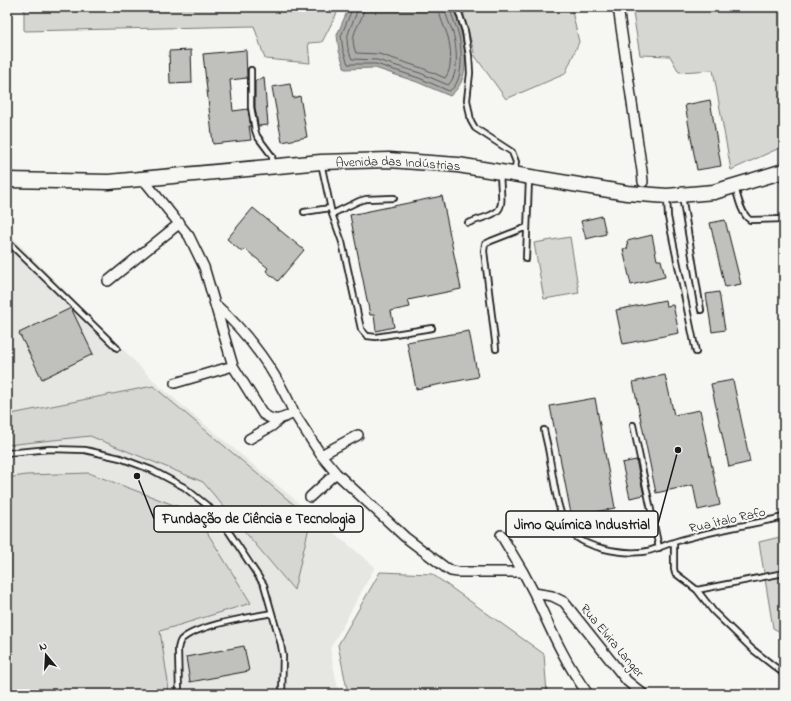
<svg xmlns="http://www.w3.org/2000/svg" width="791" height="701" viewBox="0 0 791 701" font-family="'Indie Flower',sans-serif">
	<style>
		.built { fill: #e6e6e2 }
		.green { fill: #d6d6d2; stroke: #797977 }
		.water { fill: #acaca9; stroke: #727271 }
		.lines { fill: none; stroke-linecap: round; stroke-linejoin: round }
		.shore { stroke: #565654; stroke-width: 1 }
		.building { fill: #c0c0bd; stroke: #1c1c1c }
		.lane-casing { stroke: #1c1c1c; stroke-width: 8 }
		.street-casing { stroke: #1c1c1c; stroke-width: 12 }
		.primary-casing { stroke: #1c1c1c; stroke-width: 17 }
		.lane { stroke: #f6f6f2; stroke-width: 4.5 }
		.street { stroke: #f6f6f2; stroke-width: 9 }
		.primary { stroke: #f6f6f2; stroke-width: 14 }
		.labels { text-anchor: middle; stroke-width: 4; stroke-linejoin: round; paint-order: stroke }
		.street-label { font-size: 13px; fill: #1c1c1c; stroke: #f6f6f2 }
		.leader { fill: none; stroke: #1c1c1c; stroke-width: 1.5 }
		.callout-dot { fill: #1c1c1c; stroke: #f6f6f2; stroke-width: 1.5 }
		.callout { fill: #f6f6f2; stroke: #1c1c1c; stroke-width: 1.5 }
		.callout-label { font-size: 14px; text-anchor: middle; font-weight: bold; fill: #1c1c1c }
	</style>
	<rect width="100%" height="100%" fill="#f6f6f2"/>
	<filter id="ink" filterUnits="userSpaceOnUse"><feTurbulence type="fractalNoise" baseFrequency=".025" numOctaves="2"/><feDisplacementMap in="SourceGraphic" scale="8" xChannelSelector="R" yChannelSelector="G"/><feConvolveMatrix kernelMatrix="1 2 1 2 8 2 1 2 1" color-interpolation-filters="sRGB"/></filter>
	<g filter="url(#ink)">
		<!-- built -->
		<path class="built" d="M7,232L158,385L375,567L330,649L339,694H7Z"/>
		<!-- green -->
		<path class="green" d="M24,7H340L322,42L308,43L310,63L265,59L254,26L24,31Z
			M465,7H571L579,42L565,74L506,99L475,56L464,15Z
			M632,7H784V146L731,170L713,70L679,72L670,56L640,55Z
			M570,237L579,293L544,299L534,243Z
			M153,386L311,519L294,590L203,482L90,436L7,445L11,414Z
			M89,473L195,513L251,603L160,631L168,682L167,694H7V478L26,475Z
			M784,536V634L773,628L759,542Z
			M380,572L432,574L544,654L547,694H348L338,645Z"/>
		<!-- water -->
		<path class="water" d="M349,7H453C462,34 477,75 450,96L417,82L375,68L345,69L339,51L337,35Z"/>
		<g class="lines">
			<!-- shore -->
			<path class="shore" d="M353,7L341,36L343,50L348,64H376L419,78L449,91C464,83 462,51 459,36C457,26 451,17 450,7
				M358,7C357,11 356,15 354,19C347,36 344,41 352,59L377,60L420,73L448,85C459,75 457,51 454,37C452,27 445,17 445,7
				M364,7C363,25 347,32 356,53L379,54L422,68L445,78C453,69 451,48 448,37C445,27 439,18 439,7"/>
		</g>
		<!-- building -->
		<path class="building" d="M191,50L192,83L170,84L169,51Z
			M246,50L247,78L230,80L233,111L248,109L251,126H249L251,140L213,144L203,54Z
			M264,77L268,125L258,126L255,108V81Z
			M290,84L293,98L300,96L307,137L282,142L272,87Z
			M710,100L721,166L697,170L685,105Z
			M442,196L461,289L408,300L410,307L391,311L394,327L376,331L374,315H370L350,215Z
			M253,208L304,250L278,281L266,271L268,268L245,249L242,252L227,239Z
			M602,216L606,234L586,239L581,221Z
			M725,220L741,284L725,287L710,223Z
			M652,235L657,260H661L665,277L631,285L623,249L628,248L627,241Z
			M719,292L725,330L712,332L706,294Z
			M665,300L666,306L673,305L679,333L623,344L616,310Z
			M71,308L93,354L42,379L19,333Z
			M469,331L478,377L416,389L407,342Z
			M665,375L674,415L700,410L720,505L698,510L693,485L656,493L633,382Z
			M733,380L750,462L729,467L711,384Z
			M595,398L615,508L595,512L598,525L574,529L550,406Z
			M636,460L644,495L630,498L622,463Z
			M244,646L249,671L190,682L186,657Z"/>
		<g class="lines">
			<defs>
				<path id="lane" d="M457,7L465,31L469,56L470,73L467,100L471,121L475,128L512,152L516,162L514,173
					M251,70V107L255,130L257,136L272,156L273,165
					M321,163L332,214L342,242L361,329L367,336L376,337L432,328
					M735,187C738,197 741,214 750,220L784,219
					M682,196L701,310
					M667,197L668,217L696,352
					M304,212L330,208
					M332,214L359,201L366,199L394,198
					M468,223C507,210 502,214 500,174
					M7,241L117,348
					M526,259L529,179
					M496,349L484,251L485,244L491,241L527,227
					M633,425L659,548
					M544,430C546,440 549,450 550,460C554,480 557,513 569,530C582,548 622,554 642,552C653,551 664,545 674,542C710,531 748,525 784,517
					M7,453L50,449L85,450L120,458L152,470L184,487L209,507L229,532L264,585L281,645L283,656L282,694
					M674,542V569L675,573L697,590L784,573
					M697,590L714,612L752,649L784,674
					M179,694L178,649C179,645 179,643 181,640C196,625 251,617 272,613"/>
				<path id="street" d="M618,7L642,171L643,182
					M143,179L189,236L204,267L233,366L263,414C276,423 281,419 294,413L321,455L336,473L405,537L446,568L451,571L458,572H523L534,593L552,596L564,602L627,681L643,694
					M108,281L180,223
					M216,305C248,333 278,375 294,413
					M175,383L233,366
					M249,439L272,426L279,420
					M321,455L358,435
					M310,497L336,473
					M501,535L523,572
					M534,593C550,628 565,663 588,694"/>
				<g id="primary">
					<path id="s1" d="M7,180L109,182L321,162L389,160L458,165L627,193L667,196L714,192L784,171"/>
				</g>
			</defs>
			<!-- lane casing -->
			<use href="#lane" class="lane-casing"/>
			<!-- street casing -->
			<use href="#street" class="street-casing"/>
			<!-- primary casing -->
			<use href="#primary" class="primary-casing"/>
			<!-- lane -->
			<use href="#lane" class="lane"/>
			<!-- street -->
			<use href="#street" class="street"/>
			<!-- primary -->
			<use href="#primary" class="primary"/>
		</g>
	</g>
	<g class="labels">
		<!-- street labels -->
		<g class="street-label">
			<text dy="5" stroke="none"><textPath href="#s1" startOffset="392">Avenida das Indústrias</textPath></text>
			<text transform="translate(727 519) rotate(-13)" y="5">Rua Ítalo Rafo</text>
			<text transform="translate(613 640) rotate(50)" y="5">Rua Elvira Langer</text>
		</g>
	</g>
	<!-- callouts -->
	<path class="leader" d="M137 476L154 519M678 450L658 524"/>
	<g class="callout-dot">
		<circle cx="137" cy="476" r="4"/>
		<circle cx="678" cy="450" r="4"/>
	</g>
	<g class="callout">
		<rect x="154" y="506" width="209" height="26" rx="4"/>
		<rect x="506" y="511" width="152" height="26" rx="4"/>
	</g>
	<g class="callout-label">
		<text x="259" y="523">Fundação de Ciência e Tecnologia</text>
		<text x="582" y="529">Jimo Química Industrial</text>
	</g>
	<!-- margin -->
	<rect width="791" height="701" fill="none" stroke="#f6f6f2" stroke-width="24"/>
	<rect x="12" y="12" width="767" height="677" fill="none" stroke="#1c1c1c" stroke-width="1.5" filter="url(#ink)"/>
	<!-- north arrow -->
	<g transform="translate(46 655) rotate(342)" stroke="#f6f6f2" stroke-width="3" paint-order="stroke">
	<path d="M0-3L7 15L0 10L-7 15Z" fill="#1c1c1c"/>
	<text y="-6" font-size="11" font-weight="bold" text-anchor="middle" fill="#1c1c1c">N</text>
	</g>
</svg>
